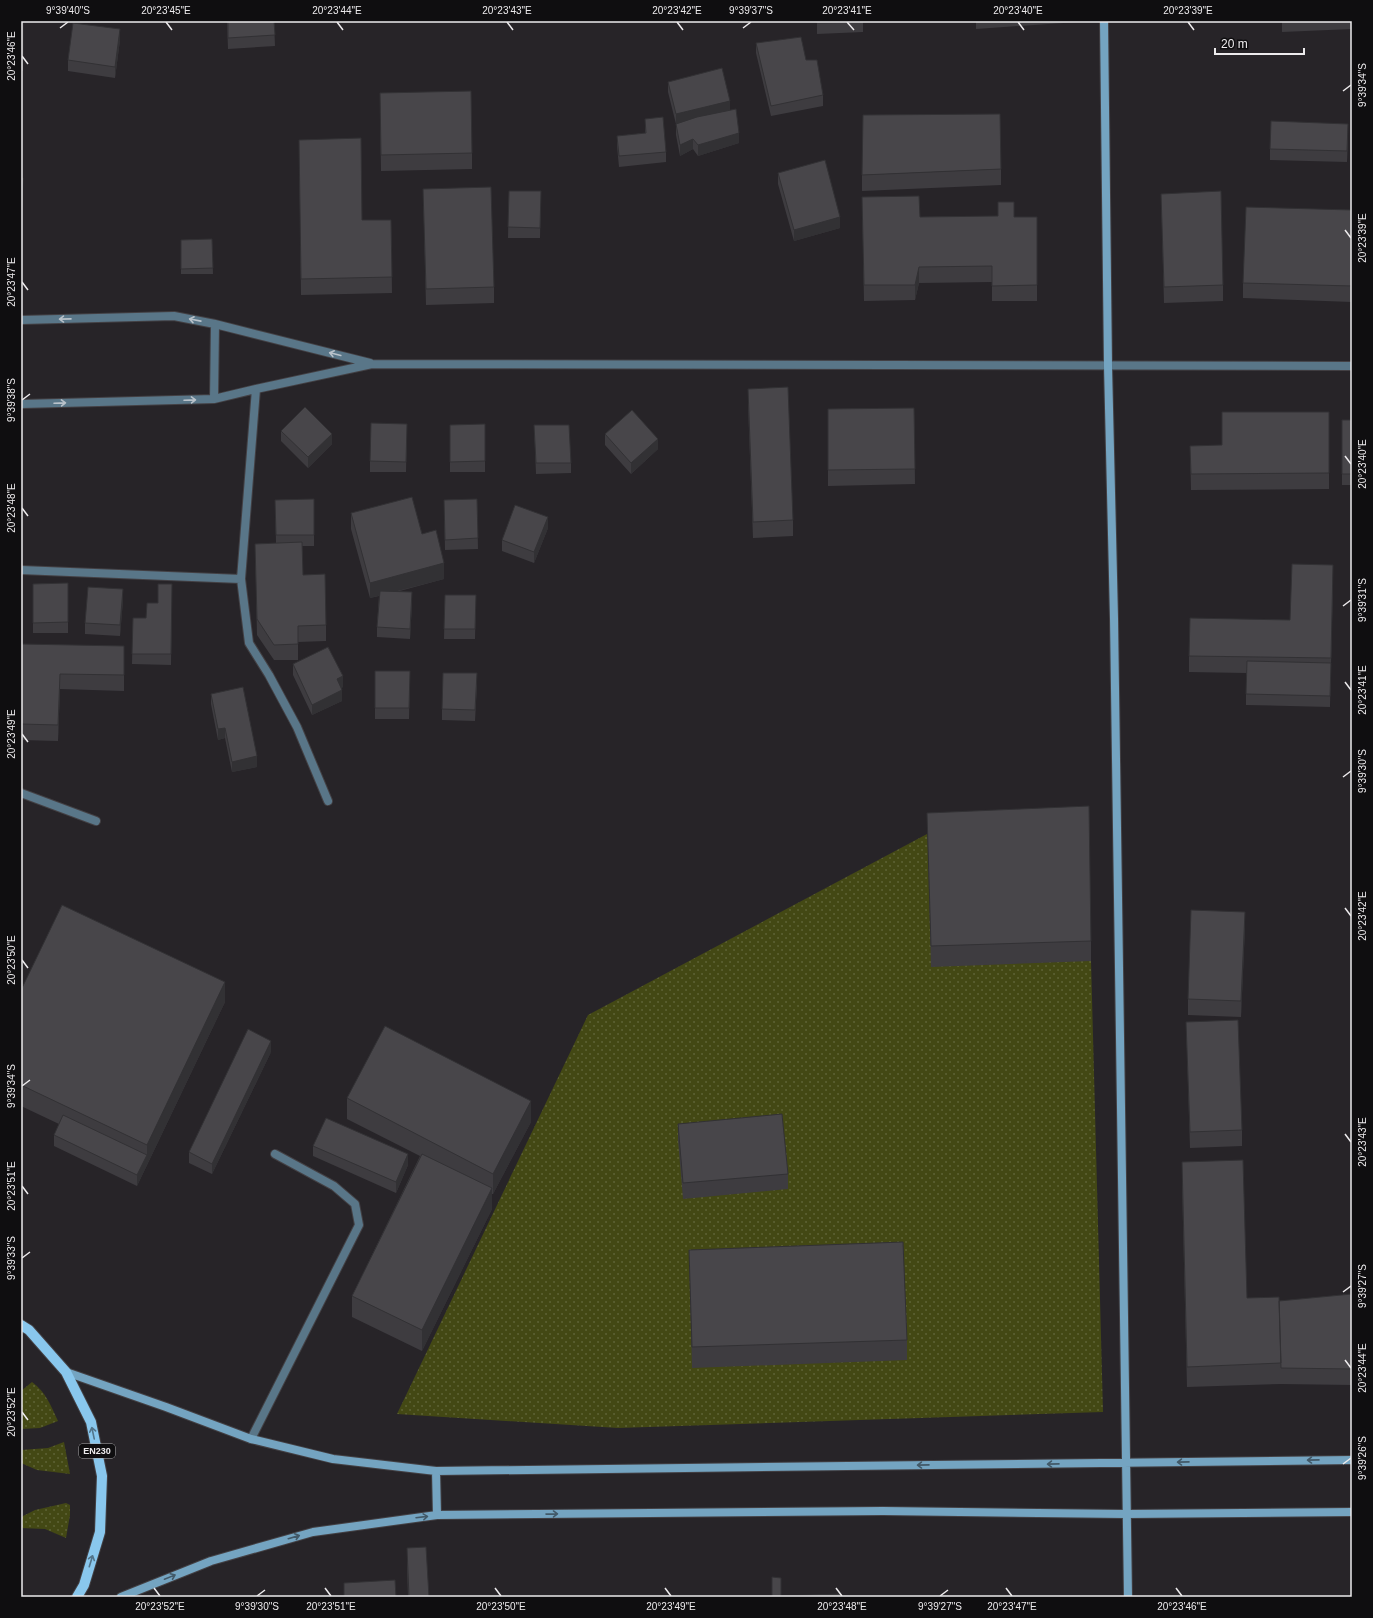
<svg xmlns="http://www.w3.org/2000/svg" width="1373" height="1618" viewBox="0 0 1373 1618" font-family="Helvetica,sans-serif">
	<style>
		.grass { fill: url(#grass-dots) }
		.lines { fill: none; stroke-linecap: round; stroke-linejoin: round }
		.lane-casing { stroke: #434044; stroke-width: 10 }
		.street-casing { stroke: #434044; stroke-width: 10 }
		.secondary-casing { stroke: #434044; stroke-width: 10 }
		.primary-casing { stroke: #434044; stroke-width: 12 }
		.lane { stroke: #597688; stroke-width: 8 }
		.street { stroke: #597688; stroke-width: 8 }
		.secondary { stroke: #74a4c1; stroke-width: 8 }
		.primary { stroke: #89c7ed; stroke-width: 10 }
		.wall { fill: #3e3c40 }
		.shaded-wall { fill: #323134 }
		.building { fill: #48464a; stroke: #323134 }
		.oneway { stroke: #b9c2ca }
		.oneway2 { stroke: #52748a }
		.oneway3 { stroke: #425968 }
		.ticks { fill: none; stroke: #edebed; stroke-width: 1.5 }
		.labels { text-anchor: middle; stroke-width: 4; stroke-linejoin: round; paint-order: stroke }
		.shield { fill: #0f0e10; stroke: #aaa9ab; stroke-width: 1 }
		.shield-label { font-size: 9px; font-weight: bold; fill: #edebed }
		.neatline { fill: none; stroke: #edebed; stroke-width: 1.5 }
		.ticks-label { font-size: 10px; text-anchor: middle; fill: #edebed }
	</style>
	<defs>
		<pattern id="grass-dots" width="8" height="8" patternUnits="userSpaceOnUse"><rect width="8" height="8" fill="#434814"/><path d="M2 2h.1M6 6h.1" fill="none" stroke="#5e6336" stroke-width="1.8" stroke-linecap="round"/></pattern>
	</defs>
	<rect width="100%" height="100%" fill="#272428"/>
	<!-- grass -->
	<path class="grass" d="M927,834L1091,961L1103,1412L618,1428L397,1414L588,1015Z
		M32,1382C46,1392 51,1406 58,1421L40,1428L21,1429V1391Z
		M64,1442L70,1474L37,1470L21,1463V1450L48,1448Z
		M66,1503L70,1505V1515L66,1538L45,1529L21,1528V1517L35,1510Z"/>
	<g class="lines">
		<defs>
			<path id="lane" d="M21,793L96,821
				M251,1439L359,1225L355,1204L334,1186L275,1154"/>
			<path id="street" d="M21,320L174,316L215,324L370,363
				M214,399L215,324
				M21,404L214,399L256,389L372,364L1352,366
				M21,570L241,579L256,389
				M241,579L249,643L269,675L297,727L328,801"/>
			<path id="secondary" d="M1104,21L1108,366L1114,618L1128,1597
				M66,1372L166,1407L251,1439L333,1459L436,1471L1352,1460
				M436,1471L437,1515
				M121,1597L211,1561L313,1532L437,1515L883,1511L1126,1514L1352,1512"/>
			<path id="primary" d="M21,1325L29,1330L66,1372L91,1422L102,1476L100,1532L84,1585L77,1597"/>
		</defs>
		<!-- lane casing -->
		<use href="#lane" class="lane-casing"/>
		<!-- street casing -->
		<use href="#street" class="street-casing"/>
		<!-- secondary casing -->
		<use href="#secondary" class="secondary-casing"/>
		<!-- primary casing -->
		<use href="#primary" class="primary-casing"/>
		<!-- lane -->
		<use href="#lane" class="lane"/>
		<!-- street -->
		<use href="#street" class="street"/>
		<!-- secondary -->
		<use href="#secondary" class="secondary"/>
		<!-- primary -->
		<use href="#primary" class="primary"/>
	</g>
	<!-- wall -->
	<path class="wall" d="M21,21H23V71H21Z
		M227,21H274L275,46L228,49Z
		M817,21H863V32L817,34Z
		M976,21H1078V22L976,29Z
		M1282,21H1352V29L1282,32Z
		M120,40L115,78L68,71V60Z
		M756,43L806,60L823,95V106L771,116L756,53Z
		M668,82L730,111L739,143L698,156L693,149L680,156L676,135V124L668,92Z
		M380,109L472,153V169L381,171Z
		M645,119L666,152V162L619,167L617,146V136L645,133Z
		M1348,134L1347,162L1270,160V149Z
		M299,140L362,220H391L392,293L301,295Z
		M1001,169V185L862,191V175Z
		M778,173L840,228L794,241L778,184Z
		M423,189L494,287V303L426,305Z
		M509,191H541L540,238H508Z
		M1161,194L1223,285V301L1164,303Z
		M862,197L920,217L998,216V202L1014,217H1037V301H992V282L919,283L915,300L864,301Z
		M1352,210V302L1243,298V283Z
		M212,239L213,274H181V240Z
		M748,389L793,520V536L753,538L748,405Z
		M914,408L915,484L828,486V409Z
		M1329,412V489L1191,490L1190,446L1222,445Z
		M1342,420H1352V485H1342Z
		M407,424L406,472H370V461Z
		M485,424V472H450V425Z
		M534,425L571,463V473L536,474Z
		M281,431L332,444L308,468L281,441Z
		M605,434L658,449L631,474L605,445Z
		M314,499V546H302L303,575L326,625V641L298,642V660H274L257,635L255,544L276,543L275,500Z
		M477,499L478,549L445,550L444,500Z
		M351,513L422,534L444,579L396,592L412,603L410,639L377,637V627L379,596L370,598L351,529Z
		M548,528L534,563L502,551V540Z
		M1333,581L1330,707L1246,705V673L1189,672V656L1290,620Z
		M68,583V633H33V584Z
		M172,584L171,665L132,664L133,618H146L158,603Z
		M445,595H476L475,639H444Z
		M123,600L120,636L85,634V623Z
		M21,644L124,662V691L60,689L58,741L21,740Z
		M293,664L343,687L341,688L342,701L312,715L293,675Z
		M375,671H410L409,719H375Z
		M477,684L475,721L442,720V709Z
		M211,694L257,767L232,772L225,738L218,740L211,704Z
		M927,813L1091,941V961L931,967Z
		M1245,927L1241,1017L1188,1015V999Z
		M21,990L225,1002L137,1186L54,1146V1135L59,1124L21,1106Z
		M1186,1022L1242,1130V1146L1190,1148Z
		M271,1052L212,1174L189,1163V1152Z
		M347,1098L531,1122L493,1194H492V1209L422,1351L352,1317V1296L420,1156L347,1119Z
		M678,1124L788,1174V1189L683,1199L678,1140Z
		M313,1146L408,1165L396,1193L313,1156Z
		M1182,1162L1247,1298L1279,1301L1352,1294V1385L1281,1384L1187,1387L1182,1183Z
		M689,1250L907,1340V1360L692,1368Z
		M407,1548L429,1597H408L407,1569Z"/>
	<!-- shaded-wall -->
	<path class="shaded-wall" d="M120,29V40L115,78V67Z
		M730,101V111L676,125V114Z
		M1348,124V134L1347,162V151Z
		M739,133V143L698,156V145Z
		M693,139V149L680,156V145Z
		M23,178V188L21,235V224Z
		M840,217V228L794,241V230Z
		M919,267V283L915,300V285Z
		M332,434V444L308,468V457Z
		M658,439V449L631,474V463Z
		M548,517V528L534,563V552Z
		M444,563V579L370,598V583Z
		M1333,565V581L1330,707L1331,658Z
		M123,589V600L120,636V625Z
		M412,592V603L410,639V629Z
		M60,674V689L58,741V725Z
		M343,676V687L337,690V679Z
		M342,690V701L312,715V705Z
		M225,728V738L218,740V729Z
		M257,756V767L232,772V762Z
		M1245,912V927L1241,1017V1001Z
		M225,982V1002L147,1165V1145Z
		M271,1041V1052L212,1174V1164Z
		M531,1101V1122L493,1194V1174Z
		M408,1154V1165L396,1193V1182Z
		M147,1155V1165L137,1186V1175Z
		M492,1188V1209L422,1351V1330Z"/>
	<!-- building -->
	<path class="building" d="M21,21H23V55H21Z
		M228,21H274L275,35L228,38Z
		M817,21H863V22L817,23Z
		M73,23L120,29L115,67L68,60Z
		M801,37L806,60H817L823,95L771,106L756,43Z
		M722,68L730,101L676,114L668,82Z
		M471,91L472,153L381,155L380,93Z
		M736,109L739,133L698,145L693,139L680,145L676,124L697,117Z
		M1000,114L1001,169L862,175L863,115Z
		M663,117L666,152L619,156L617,136L646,133L645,119Z
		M1271,121L1348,124L1347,151L1270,149Z
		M361,138L362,220H391L392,277L301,279L299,140Z
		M825,160L840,217L794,230L778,173Z
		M21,178H23L21,224Z
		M491,187L494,287L426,289L423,189Z
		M509,191H541L540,228L508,227Z
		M1221,191L1223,285L1164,287L1161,194Z
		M919,196L920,217L998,216V202H1014V217H1037V285L992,286V266L919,267L915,285H864L862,197Z
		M1246,207L1352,210V286L1243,283Z
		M212,239L213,268L181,269V240Z
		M788,387L793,520L753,522L748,389Z
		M305,407L332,434L308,457L281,431Z
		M914,408L915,469L828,470V409Z
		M632,410L658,439L631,463L605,434Z
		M1222,412H1329V473L1191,474L1190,446L1222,445Z
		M1342,420H1352V474H1342Z
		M371,423L407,424L406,462L370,461Z
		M485,424V461L450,462V425Z
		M534,425H569L571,463H536Z
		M412,497L422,534L436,530L444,563L370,583L351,513Z
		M314,499V535H276L275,500Z
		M477,499L478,538L445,540L444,500Z
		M515,505L548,517L534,552L502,540Z
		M302,542L303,575L325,574L326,625L298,626V644L274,645L257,619L255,544Z
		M1292,564L1333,565L1331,658L1189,656L1190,618L1290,620Z
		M68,583V622L33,623V584Z
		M158,584H172L171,654H132L133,618H146L147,603H158Z
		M88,587L123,589L120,625L85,623Z
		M380,591L412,592L410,629L377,627Z
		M445,595H476L475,629H444Z
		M21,644L124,646V675L60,674L58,725L21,724Z
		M328,647L343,676L337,679L342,690L312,705L293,664Z
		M1247,661L1331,663L1330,696L1246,694Z
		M375,671H410L409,708H375Z
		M443,673H477L475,710L442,709Z
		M243,687L257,756L232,762L225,728L218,729L211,694Z
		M1089,806L1091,941L931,946L927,813Z
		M62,905L225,982L147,1145L21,1085V990Z
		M1191,910L1245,912L1241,1001L1188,999Z
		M1238,1020L1242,1130L1190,1132L1186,1022Z
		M385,1026L531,1101L493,1174L347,1098Z
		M248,1029L271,1041L212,1164L189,1152Z
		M782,1114L788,1174L683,1183L678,1124Z
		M63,1115L147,1155L137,1175L54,1135Z
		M326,1118L408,1154L396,1182L313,1146Z
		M422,1154L492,1188L422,1330L352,1296Z
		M1243,1160L1247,1298L1279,1297L1281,1363L1187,1367L1182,1162Z
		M903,1242L907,1340L692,1347L689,1250Z
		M1352,1294V1369L1281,1368L1279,1301Z
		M426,1547L429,1597H409L407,1548Z
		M772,1577L781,1578V1596L840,1594V1597H772Z
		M395,1580L396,1597H344V1583Z"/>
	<!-- one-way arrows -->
	<defs><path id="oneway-shaft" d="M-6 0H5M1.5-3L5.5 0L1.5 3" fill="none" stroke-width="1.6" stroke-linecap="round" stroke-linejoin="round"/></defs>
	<g class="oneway">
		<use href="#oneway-shaft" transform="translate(65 319) rotate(179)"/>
		<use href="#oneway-shaft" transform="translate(195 320) rotate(-169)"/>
		<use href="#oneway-shaft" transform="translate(335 354) rotate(-166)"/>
		<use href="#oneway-shaft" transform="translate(190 400) rotate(-2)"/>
		<use href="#oneway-shaft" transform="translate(60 403) rotate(-2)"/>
	</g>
	<g class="oneway2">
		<use href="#oneway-shaft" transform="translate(93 1433) rotate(-102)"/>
		<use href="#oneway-shaft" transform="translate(91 1561) rotate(-73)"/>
	</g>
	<g class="oneway3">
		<use href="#oneway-shaft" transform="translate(1313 1460) rotate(179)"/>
		<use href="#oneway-shaft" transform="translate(1183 1462) rotate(179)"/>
		<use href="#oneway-shaft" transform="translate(1053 1464) rotate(179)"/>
		<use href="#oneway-shaft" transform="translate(923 1465) rotate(179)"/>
		<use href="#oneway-shaft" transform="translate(552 1514) rotate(-1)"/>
		<use href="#oneway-shaft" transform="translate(422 1517) rotate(-7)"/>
		<use href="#oneway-shaft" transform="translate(294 1537) rotate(-16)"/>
		<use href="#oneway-shaft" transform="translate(170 1577) rotate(-22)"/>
	</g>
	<!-- ticks -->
	<path class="ticks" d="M166,22L172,30M337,22L343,30M507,22L513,30M677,22L683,30M847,22L854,30M1018,22L1024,30M1188,22L1194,30M60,28L68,22M743,28L751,22M22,56L28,64M1343,91L1351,85M1345,230L1351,238M22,282L28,290M22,400L30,394M1345,456L1351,464M22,508L28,516M1343,606L1351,600M1345,682L1351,690M22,734L28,742M1343,777L1351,771M1345,908L1351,916M22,960L28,968M22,1086L30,1080M1345,1134L1351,1142M22,1186L28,1194M22,1258L30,1252M1343,1292L1351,1286M1345,1360L1351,1368M22,1412L28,1420M1343,1464L1351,1458M154,1588L160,1596M325,1588L331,1596M495,1588L501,1596M665,1588L671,1596M836,1588L842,1596M1006,1588L1012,1596M1176,1588L1182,1596M257,1596L265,1590M940,1596L948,1590"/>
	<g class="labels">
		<!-- shield labels -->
		<rect class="shield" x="79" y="1444" width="36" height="14" rx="3"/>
		<g class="shield-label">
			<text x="97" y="1454">EN230</text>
		</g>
	</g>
	<!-- border -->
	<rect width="1373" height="1618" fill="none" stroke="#0f0e10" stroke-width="44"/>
	<!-- scale -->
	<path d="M1215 48v6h89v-6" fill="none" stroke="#edebed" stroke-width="2"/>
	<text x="1221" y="48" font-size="12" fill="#edebed" stroke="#0f0e10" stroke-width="3" paint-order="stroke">20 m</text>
	<rect x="22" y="22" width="1329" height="1574" class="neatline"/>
	<g class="ticks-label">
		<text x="68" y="14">9°39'40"S</text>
		<text x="166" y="14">20°23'45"E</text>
		<text x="337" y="14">20°23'44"E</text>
		<text x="507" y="14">20°23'43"E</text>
		<text x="677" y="14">20°23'42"E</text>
		<text x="751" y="14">9°39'37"S</text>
		<text x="847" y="14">20°23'41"E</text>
		<text x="1018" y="14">20°23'40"E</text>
		<text x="1188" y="14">20°23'39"E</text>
		<text transform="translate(11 56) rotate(-90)" y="4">20°23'46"E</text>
		<text transform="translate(1362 85) rotate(-90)" y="4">9°39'34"S</text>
		<text transform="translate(1362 238) rotate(-90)" y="4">20°23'39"E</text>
		<text transform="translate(11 282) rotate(-90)" y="4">20°23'47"E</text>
		<text transform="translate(11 400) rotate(-90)" y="4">9°39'38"S</text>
		<text transform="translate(1362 464) rotate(-90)" y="4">20°23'40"E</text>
		<text transform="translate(11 508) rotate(-90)" y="4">20°23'48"E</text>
		<text transform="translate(1362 600) rotate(-90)" y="4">9°39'31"S</text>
		<text transform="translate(1362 690) rotate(-90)" y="4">20°23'41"E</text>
		<text transform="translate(11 734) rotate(-90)" y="4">20°23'49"E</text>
		<text transform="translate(1362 771) rotate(-90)" y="4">9°39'30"S</text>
		<text transform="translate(1362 916) rotate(-90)" y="4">20°23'42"E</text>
		<text transform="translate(11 960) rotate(-90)" y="4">20°23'50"E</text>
		<text transform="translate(11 1086) rotate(-90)" y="4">9°39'34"S</text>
		<text transform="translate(1362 1142) rotate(-90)" y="4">20°23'43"E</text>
		<text transform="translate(11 1186) rotate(-90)" y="4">20°23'51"E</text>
		<text transform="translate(11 1258) rotate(-90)" y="4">9°39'33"S</text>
		<text transform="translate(1362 1286) rotate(-90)" y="4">9°39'27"S</text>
		<text transform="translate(1362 1368) rotate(-90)" y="4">20°23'44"E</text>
		<text transform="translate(11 1412) rotate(-90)" y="4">20°23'52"E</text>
		<text transform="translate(1362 1458) rotate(-90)" y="4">9°39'26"S</text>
		<text x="160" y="1610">20°23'52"E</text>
		<text x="257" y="1610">9°39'30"S</text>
		<text x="331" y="1610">20°23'51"E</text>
		<text x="501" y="1610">20°23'50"E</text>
		<text x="671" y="1610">20°23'49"E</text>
		<text x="842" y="1610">20°23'48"E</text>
		<text x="940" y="1610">9°39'27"S</text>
		<text x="1012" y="1610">20°23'47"E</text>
		<text x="1182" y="1610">20°23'46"E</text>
	</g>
</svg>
